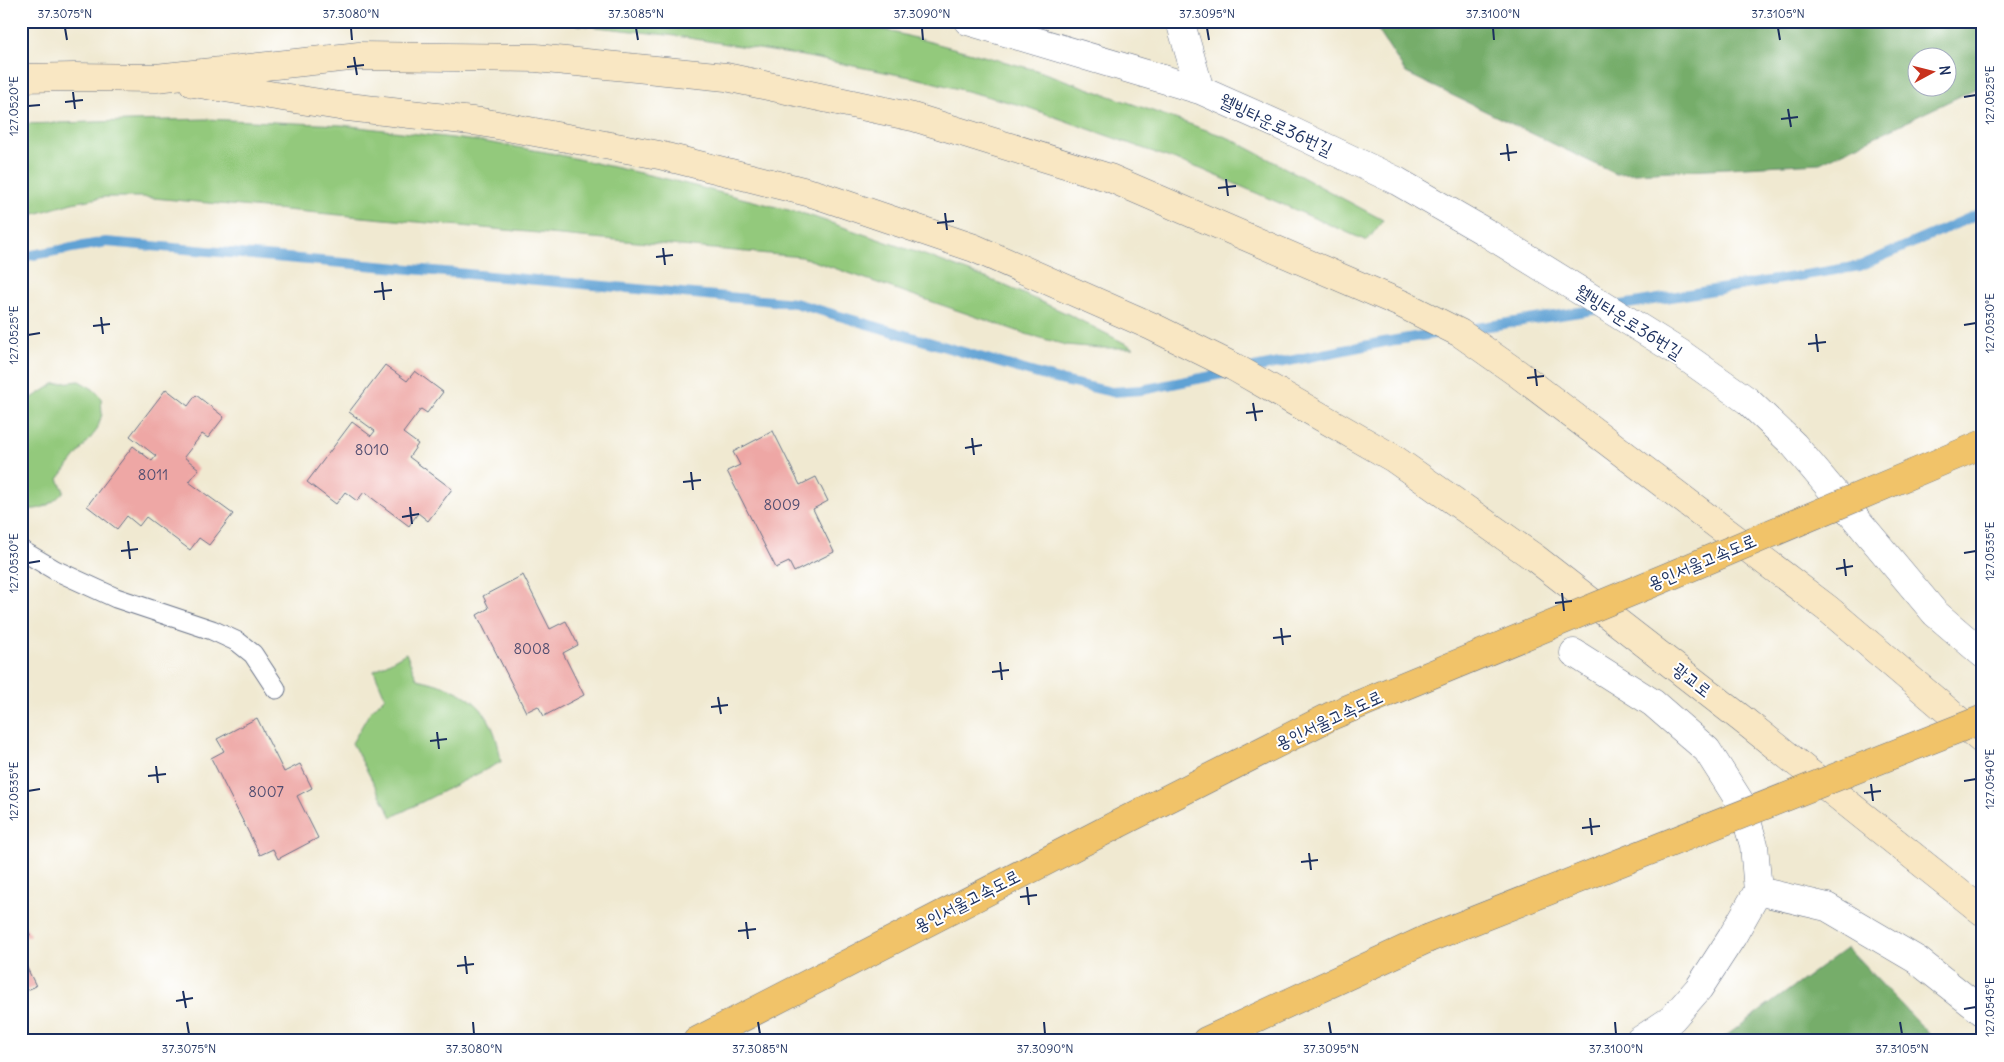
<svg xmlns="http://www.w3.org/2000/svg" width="2004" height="1062" viewBox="0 0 2004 1062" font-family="Delius,'Poor Story',sans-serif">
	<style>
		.green { fill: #93c97b; stroke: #577c6c }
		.forest { fill: #76ad6b; stroke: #486e64; fill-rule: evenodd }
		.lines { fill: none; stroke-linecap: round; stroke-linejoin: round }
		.stream { stroke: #61a2d4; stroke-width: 10 }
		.building { fill: #eea7a5 }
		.lane-casing { stroke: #667086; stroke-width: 21 }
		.street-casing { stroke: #667086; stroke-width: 29 }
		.secondary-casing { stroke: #667086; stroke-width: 29 }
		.highway-casing { stroke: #667086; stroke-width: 29 }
		.lane { stroke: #fff; stroke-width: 19 }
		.street { stroke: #fff; stroke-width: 28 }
		.secondary { stroke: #f9e7c3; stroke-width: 28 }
		.highway { stroke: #f1c369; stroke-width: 28 }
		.highway-bridge-casing { stroke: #667086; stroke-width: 29; stroke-linecap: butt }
		.highway-bridge { stroke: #f1c369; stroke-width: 28 }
		.ticks { fill: none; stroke: #1b2f5e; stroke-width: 2 }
		.labels { text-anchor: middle; stroke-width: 4; stroke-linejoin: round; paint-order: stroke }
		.number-label { font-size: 15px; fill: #504d70 }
		.street-label { font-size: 18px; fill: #1b2f5e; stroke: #fff }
		.neatline { fill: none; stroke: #1b2f5e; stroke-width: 2 }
		.ticks-label { font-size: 12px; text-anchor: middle; fill: #1b2f5e }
	</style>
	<rect width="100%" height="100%" fill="#fff"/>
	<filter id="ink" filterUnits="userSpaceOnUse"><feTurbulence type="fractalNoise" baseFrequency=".02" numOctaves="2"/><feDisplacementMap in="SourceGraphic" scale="10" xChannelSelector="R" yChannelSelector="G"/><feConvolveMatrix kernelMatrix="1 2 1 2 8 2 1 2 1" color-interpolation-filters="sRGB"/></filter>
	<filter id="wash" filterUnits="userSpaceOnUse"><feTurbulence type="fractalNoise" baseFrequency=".0096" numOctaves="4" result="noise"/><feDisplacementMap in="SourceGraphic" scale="20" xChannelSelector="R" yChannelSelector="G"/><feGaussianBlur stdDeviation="1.12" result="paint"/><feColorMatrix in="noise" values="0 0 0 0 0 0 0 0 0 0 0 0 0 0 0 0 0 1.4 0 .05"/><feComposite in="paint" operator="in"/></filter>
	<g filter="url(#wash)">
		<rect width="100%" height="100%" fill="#f0e9d1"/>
		<!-- green -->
		<path class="green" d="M545,21H851L1036,70L1229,138L1383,220L1367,241L1201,169L1024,106L920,79L803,56L676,36Z
			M205,119L342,125L486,142L551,153L671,180L808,215L930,257L999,283L1068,314L1134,348H1100L1066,345L1029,335L802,257L142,197H104L72,203L21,218V124Z
			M79,381L93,389L101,397L102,414L97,430L58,479L64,491C54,503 38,514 21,507V405L54,384Z
			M406,653L417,679C468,690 494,706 501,762L392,817L352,743L370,712L385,697L374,671Z"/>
		<!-- forest -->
		<path class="forest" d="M1372,21H1983V85L1820,163L1616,174L1406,73ZM1916,58H1946V88H1916Z
			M1847,948L1936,1041H1719Z"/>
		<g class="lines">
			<!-- stream -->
			<path class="stream" d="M21,257L106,242L795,303L1055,379L1112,392L1142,390L1232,372
				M1616,306L1860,266L1983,212
				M1463,330L1599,309
				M1249,369L1384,342L1446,332"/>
		</g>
		<g id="blocks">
			<!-- building -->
			<path class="building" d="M385,365L407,381L415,371L443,392L427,413L421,409L403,433L418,444L409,457L452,489L428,521L418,513L409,526L364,492L357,501L345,492L336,504L307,482L352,422L371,436L375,431L349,412Z
				M166,389L188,406L196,395L224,417L208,438L202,434L184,457L199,469L189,482L233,514L209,545L199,538L190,550L146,517L139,526L127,516L117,529L87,506L133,446L152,461L156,456L130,436Z
				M773,431L800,485L816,477L828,501L813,509L834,552L794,572L789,562L776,568L727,471L740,465L733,452Z
				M523,575L550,629L566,621L578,645L563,653L584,695L544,716L538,706L526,712L477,615L489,608L483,596Z
				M257,718L284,772L300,764L312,788L297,796L318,838L278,859L273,849L260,855L211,758L224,751L217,739Z
				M21,918L30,935L21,940Z
				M21,956L36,986L21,993Z"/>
		</g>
	</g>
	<g filter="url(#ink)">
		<use href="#blocks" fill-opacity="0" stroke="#667086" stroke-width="1"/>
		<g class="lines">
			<defs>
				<path id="lane" d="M21,550L55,570L116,598L212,630L238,642L253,654L276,689"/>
				<path id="street" d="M968,21L1200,90L1281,126L1397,181L1487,233L1680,353L1748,401L1794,445L1935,613L1983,654
					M1180,21L1200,90
					M1574,653L1653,703L1707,750L1742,805L1754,845L1758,891L1732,937L1699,988L1672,1019L1639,1041
					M1758,891L1827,907L1917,960L1983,1012"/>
				<path id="secondary" d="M21,78L74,77L156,78L359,56L536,58L726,77L913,117L1110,178L1402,304L1460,333L1517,373L1828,609L1983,741
					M193,83L339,106L481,122L659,155L815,194L974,248L1151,326L1234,367L1393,458L1535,558L1742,719L1983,912"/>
				<path id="highway" d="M697,1041L1116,825
					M1206,1041L1427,939"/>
			</defs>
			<!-- lane casing -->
			<use href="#lane" class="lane-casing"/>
			<!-- street casing -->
			<use href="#street" class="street-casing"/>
			<!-- secondary casing -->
			<use href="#secondary" class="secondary-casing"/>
			<!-- highway casing -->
			<use href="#highway" class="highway-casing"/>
			<!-- lane -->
			<use href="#lane" class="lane"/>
			<!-- street -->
			<use href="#street" class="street"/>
			<!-- secondary -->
			<use href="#secondary" class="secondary"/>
			<!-- highway -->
			<use href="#highway" class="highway"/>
			<defs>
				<path id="highway-bridge" d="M1116,825L1331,716L1665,578L1983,444
					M1427,939L1983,719"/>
			</defs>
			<!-- highway-bridge casing -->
			<use href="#highway-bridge" class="highway-bridge-casing"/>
			<!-- highway-bridge -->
			<use href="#highway-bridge" class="highway-bridge"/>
		</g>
	</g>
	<!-- ticks -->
	<path class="ticks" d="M65,28L67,40M351,28L352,40M636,28L638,40M922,28L923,40M1207,28L1209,40M1493,28L1494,40M1778,28L1780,40M354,57L357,75M347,67L364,65M73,92L75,109M1964,97L1976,95M65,102L83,100M28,106L40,105M1788,109L1791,127M1781,119L1798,117M1507,144L1509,161M1500,154L1517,152M1226,179L1228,196M1218,188L1236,186M945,213L947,230M937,223L954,221M663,248L665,265M656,257L673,255M382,282L384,300M374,292L392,290M101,317L103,334M1964,325L1976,323M93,326L110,324M1816,334L1818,352M28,335L40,333M1808,344L1826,342M1535,369L1537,386M1527,378L1544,376M1253,403L1256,421M1246,413L1263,411M972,438L974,455M965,448L982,445M691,472L693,490M683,482L701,480M410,507L412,524M402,517L419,514M128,541L130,559M121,551L138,549M1964,553L1976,551M1844,559L1846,576M28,563L40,561M1836,569L1853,566M1562,593L1564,611M1555,603L1572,601M1281,628L1283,645M1273,638L1291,636M1000,662L1002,680M992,672L1009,670M718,697L721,714M711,707L728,705M437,732L439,749M430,741L447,739M156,766L158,783M148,776L166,774M1964,781L1976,779M1871,784L1873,801M28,791L40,789M1864,793L1881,791M1590,818L1592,835M1582,828L1600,826M1309,853L1311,870M1301,862L1318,860M1027,887L1029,905M1020,897L1037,895M746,922L748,939M738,931L756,929M465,956L467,974M457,966L474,964M183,991L186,1008M176,1001L193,998M1964,1009L1976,1007M187,1022L189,1034M473,1022L474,1034M758,1022L760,1034M1044,1022L1045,1034M1329,1022L1331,1034M1615,1022L1616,1034M1900,1022L1902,1034"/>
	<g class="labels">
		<!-- number labels -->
		<g class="number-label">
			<text x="372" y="455">8010</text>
			<text x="153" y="480">8011</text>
			<text x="782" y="510">8009</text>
			<text x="532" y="654">8008</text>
			<text x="266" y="797">8007</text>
		</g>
		<!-- street labels -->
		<g class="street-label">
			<text transform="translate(1276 125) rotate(25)" y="6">웰빙타운로36번길</text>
			<text transform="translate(1629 322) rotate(32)" y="6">웰빙타운로36번길</text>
			<text transform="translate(1702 562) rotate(-23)" y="6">용인서울고속도로</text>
			<text transform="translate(1692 680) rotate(38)" y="6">광교로</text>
			<text transform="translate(1329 720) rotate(-25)" y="6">용인서울고속도로</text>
			<text transform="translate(967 901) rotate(-27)" y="6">용인서울고속도로</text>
		</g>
	</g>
	<!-- margin -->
	<rect width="2004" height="1062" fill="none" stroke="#fff" stroke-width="55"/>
	<!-- north arrow -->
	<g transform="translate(1932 72) rotate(83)"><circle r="24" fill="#ffffff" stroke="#a4acbf"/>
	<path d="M0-4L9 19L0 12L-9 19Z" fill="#c8321e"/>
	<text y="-8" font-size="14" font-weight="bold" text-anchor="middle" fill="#1b2f5e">N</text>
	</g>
	<rect x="28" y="28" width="1948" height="1006" class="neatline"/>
	<g class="ticks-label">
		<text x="65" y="18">37.3075°N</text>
		<text x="351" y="18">37.3080°N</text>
		<text x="636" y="18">37.3085°N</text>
		<text x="922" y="18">37.3090°N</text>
		<text x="1207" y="18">37.3095°N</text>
		<text x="1493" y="18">37.3100°N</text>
		<text x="1778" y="18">37.3105°N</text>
		<text transform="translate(1990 95) rotate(-90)" y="4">127.0525°E</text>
		<text transform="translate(14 106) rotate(-90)" y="4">127.0520°E</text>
		<text transform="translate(1990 323) rotate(-90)" y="4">127.0530°E</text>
		<text transform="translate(14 335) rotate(-90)" y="4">127.0525°E</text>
		<text transform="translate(1990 551) rotate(-90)" y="4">127.0535°E</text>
		<text transform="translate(14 563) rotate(-90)" y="4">127.0530°E</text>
		<text transform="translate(1990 779) rotate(-90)" y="4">127.0540°E</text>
		<text transform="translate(14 791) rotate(-90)" y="4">127.0535°E</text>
		<text transform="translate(1990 1007) rotate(-90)" y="4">127.0545°E</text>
		<text x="189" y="1053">37.3075°N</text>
		<text x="474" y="1053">37.3080°N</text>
		<text x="760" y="1053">37.3085°N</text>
		<text x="1045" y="1053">37.3090°N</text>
		<text x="1331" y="1053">37.3095°N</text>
		<text x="1616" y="1053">37.3100°N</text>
		<text x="1902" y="1053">37.3105°N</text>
	</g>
</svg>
